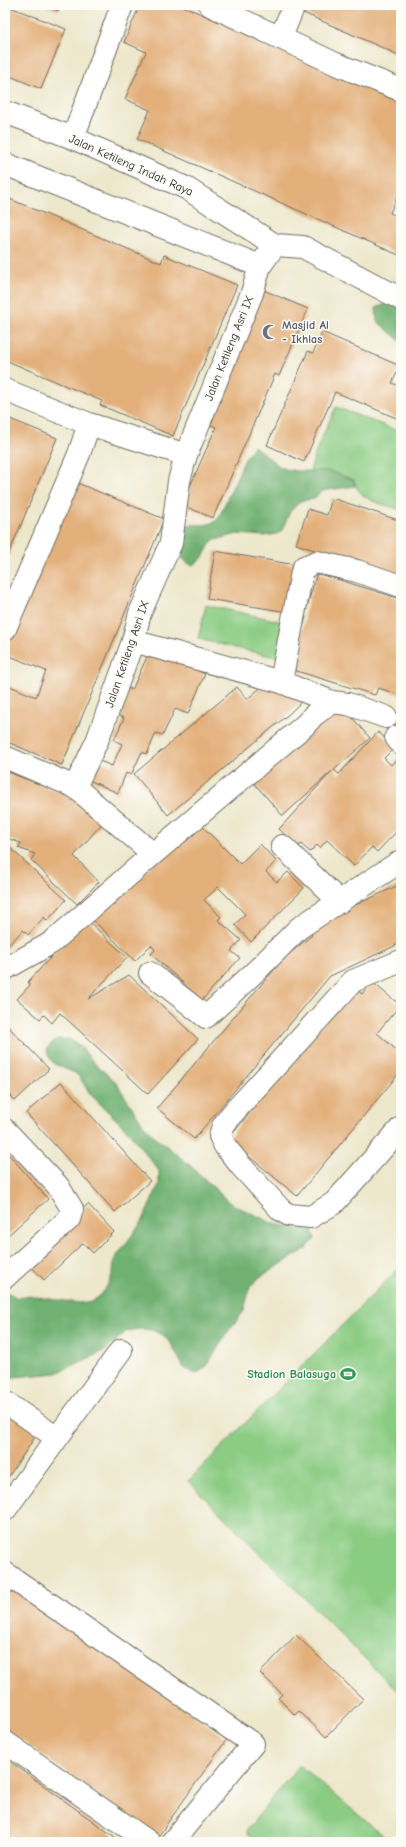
<svg xmlns="http://www.w3.org/2000/svg" width="406" height="1847" viewBox="0 0 406 1847" font-family="'Comic Neue',sans-serif">
	<style>
		.green { fill: #8bcc83; stroke: #5b7c57 }
		.forest { fill: #70b071; stroke: #4e6e4e }
		.building { fill: #e3b07c }
		.lines { fill: none; stroke-linecap: round; stroke-linejoin: round }
		.minor-casing { stroke: #6f6d63; stroke-width: 24 }
		.minor { stroke: #fff; stroke-width: 22 }
		.labels { text-anchor: middle; stroke-width: 3; stroke-linejoin: round; paint-order: stroke }
		.street-label { font-size: 12px; fill: #2b2b2b; stroke: #fdfcf7 }
		.worship-label { font-size: 12px; font-weight: bold; fill: #5b616d; stroke: #fdfcf7; text-anchor: start }
		.leisure-label { font-size: 12px; font-weight: bold; fill: #27864d; stroke: #fdfcf7; text-anchor: end }
	</style>
	<rect width="100%" height="100%" fill="#fdfcf7"/>
	<filter id="ink" filterUnits="userSpaceOnUse"><feTurbulence type="fractalNoise" baseFrequency=".025" numOctaves="2"/><feDisplacementMap in="SourceGraphic" scale="8" xChannelSelector="R" yChannelSelector="G"/><feConvolveMatrix kernelMatrix="1 2 1 2 8 2 1 2 1" color-interpolation-filters="sRGB"/></filter>
	<filter id="wash" filterUnits="userSpaceOnUse"><feTurbulence type="fractalNoise" baseFrequency=".012" numOctaves="4" result="noise"/><feDisplacementMap in="SourceGraphic" scale="16" xChannelSelector="R" yChannelSelector="G"/><feGaussianBlur stdDeviation="0.9" result="paint"/><feColorMatrix in="noise" values="0 0 0 0 0 0 0 0 0 0 0 0 0 0 0 0 0 1.4 0 .05"/><feComposite in="paint" operator="in"/></filter>
	<g filter="url(#wash)">
		<rect width="100%" height="100%" fill="#ede7cb"/>
		<!-- green -->
		<path class="green" d="M336,407L401,432V510C383,504 358,501 354,480L329,471H310L317,448Z
			M206,605L288,623L279,658L198,639Z
			M401,1266V1695L188,1481Z
			M299,1765L391,1842H258L247,1833V1830Z"/>
		<!-- forest -->
		<path class="forest" d="M388,303L401,308V342L377,321L376,308Z
			M254,446L279,466L285,469L297,471H329L354,480L355,486L322,491L313,499L300,501L290,512L282,530L277,534L264,536L237,534L212,541C205,551 205,560 192,565C175,559 179,540 182,526C194,522 207,529 218,519L246,457Z
			M57,1039H69L80,1046L96,1065L115,1081L143,1124L152,1134L192,1167L230,1203L274,1224L286,1226L299,1224L311,1227L315,1239L306,1249L260,1277L250,1287L244,1311L227,1333L206,1367L196,1374L184,1368L171,1344L163,1335L152,1330L139,1329L127,1331L106,1350L57,1373L5,1378V1291L18,1298L30,1296L80,1303L93,1301L102,1294L108,1284L113,1273L114,1260L143,1220L159,1184V1171L128,1131L91,1095L77,1074L54,1064L48,1055L47,1048Z"/>
		<g id="blocks">
			<!-- building -->
			<path class="building" d="M5,5L66,29L41,89L5,74Z
				M44,5H61L58,11Z
				M140,5H181L401,103V188L390,213L401,218V256L137,139L150,110L125,99L146,52L124,42Z
				M301,5H401V56L299,11Z
				M5,197L161,263L164,255L237,285L173,436L100,405L102,401L5,360Z
				M261,289L308,309L279,376L275,374L213,518L182,505L216,427L209,424Z
				M322,332L400,366L392,383L401,387V420L335,392L304,462L267,445L308,351L313,353Z
				M5,417L57,438L5,563Z
				M75,482L164,519L62,765L5,741V717L7,712L5,711V684L36,697L46,671L5,654V651Z
				M332,498L401,521V578L296,544L308,509L327,515Z
				M215,551L296,565L288,612L207,599Z
				M317,573L401,599V695L378,688L375,695L290,669L306,617H304Z
				M150,650L205,674L188,714L175,709L163,735L156,733L147,754L142,752L131,775L126,773L118,793L84,778L92,758L112,766L122,744L114,740L124,718L112,713L124,686L132,690Z
				M265,684L302,701L290,713L168,815L134,774L237,687L247,699Z
				M343,707L370,738L334,770L339,774L378,732L395,747L384,758L391,765L398,758L401,761V833L398,830L377,852L372,847L354,866L327,840L320,848L317,845L310,852L301,844L298,847L279,829L332,771L283,816L253,782L304,736Z
				M5,771L75,798L104,821L74,856L99,882L77,904L31,860L35,854L18,848L21,843L6,838L8,831L5,830Z
				M196,820L240,864L260,844L276,861L266,872L277,882L288,872L304,888L251,942L235,925L245,914L218,887L204,900L221,917L218,920L241,940L231,951L240,958L202,1000L151,954L155,950L151,945L135,961L91,918L107,902L112,906Z
				M5,843L66,900L47,921L44,917L28,935L23,930L5,949Z
				M401,884V943L330,976L194,1139L157,1108L283,959L312,935L308,927Z
				M86,919L127,957L88,999L129,975L198,1039L148,1094L60,1013L52,1023L44,1015L40,1019L17,999L30,985L28,982Z
				M372,982L400,1005L377,1033L401,1054V1071L297,1196L228,1139L354,987L362,994Z
				M5,1023L49,1069L15,1101L5,1091Z
				M61,1082L150,1181L115,1212L26,1113Z
				M5,1150L48,1199L5,1238Z
				M88,1204L114,1232L93,1253L83,1243L44,1280L28,1263Z
				M5,1409L39,1431L5,1482Z
				M5,1579L227,1739L157,1838L5,1728Z
				M296,1635L363,1699L326,1737L299,1711L295,1715L278,1698L282,1694L260,1673Z
				M5,1758L115,1837L111,1842H5Z"/>
		</g>
	</g>
	<g filter="url(#ink)">
		<use href="#blocks" fill-opacity="0" stroke="#6f6d63" stroke-width="1"/>
		<g class="lines">
			<defs>
				<path id="minor" d="M210,5L336,64L401,90
					M281,37L294,5
					M5,112L73,138L186,188L275,245L303,247L401,299
					M73,138L122,5
					M5,164L260,266
					M5,390L89,424L186,455
					M5,629L79,454L89,424
					M133,641L281,682L332,702L348,704L386,717
					M281,682L302,572L304,567L317,562L357,571L401,586
					M396,737L401,744
					M5,757L75,787
					M282,846L340,902
					M153,854L75,787L97,741L133,641L140,613L171,543L179,481L186,455L252,293L260,266L275,245
					M401,961L353,981L231,1115L223,1126L220,1136L225,1146L241,1166L281,1210L289,1215L311,1217L334,1203L401,1128
					M5,969L51,943L153,854L305,725L314,715L332,702
					M150,973L206,1017L258,969L299,928L401,861
					M5,1130L58,1186L72,1209L69,1219L5,1277
					M5,1402L57,1438
					M5,1510L121,1350
					M5,1573L253,1744L172,1842
					M5,1742L149,1842"/>
			</defs>
			<!-- minor casing -->
			<use href="#minor" class="minor-casing"/>
			<!-- minor -->
			<use href="#minor" class="minor"/>
		</g>
	</g>
	<!-- icons -->
	<defs>
		<symbol id="mosque-bare" viewBox="-9 -9 18 18"><path d="M3.5-4.9A6 6 0 1 0 3.5 4.9A5 5 0 1 1 3.5-4.9Z" fill="#6b7280" stroke="#fdfcf7" stroke-width="2.5" paint-order="stroke"/></symbol>
		<symbol id="stadium-bare" viewBox="-9 -9 18 18"><path d="M0-5a6.5 5 0 1 0 0 10a6.5 5 0 1 0 0-10ZM-3.5-1.8h7v3.6h-7Z" fill="#2e9e5b" stroke="#fdfcf7" stroke-width="2.5" paint-order="stroke"/></symbol>
	</defs>
	<g fill-rule="evenodd">
		<use href="#mosque-bare" x="259" y="321" width="22" height="22"/>
		<use href="#stadium-bare" x="337" y="1363" width="22" height="22"/>
	</g>
	<g class="labels">
		<!-- street labels -->
		<g class="street-label">
			<text transform="translate(131 165) rotate(24)" y="4">Jalan Ketileng Indah Raya</text>
			<text transform="translate(229 348) rotate(-68)" y="4">Jalan Ketileng Asri IX</text>
			<text transform="translate(127 654) rotate(-71)" y="4">Jalan Ketileng Asri IX</text>
		</g>
		<!-- worship labels -->
		<g class="worship-label">
			<text x="282" y="329">Masjid Al<tspan x="282" dy="14">- Ikhlas</tspan></text>
		</g>
		<!-- leisure labels -->
		<g class="leisure-label">
			<text x="336" y="1378">Stadion Balasuga</text>
		</g>
	</g>
	<!-- margin -->
	<rect width="406" height="1847" fill="none" stroke="#fdfcf7" stroke-width="20"/>
</svg>
